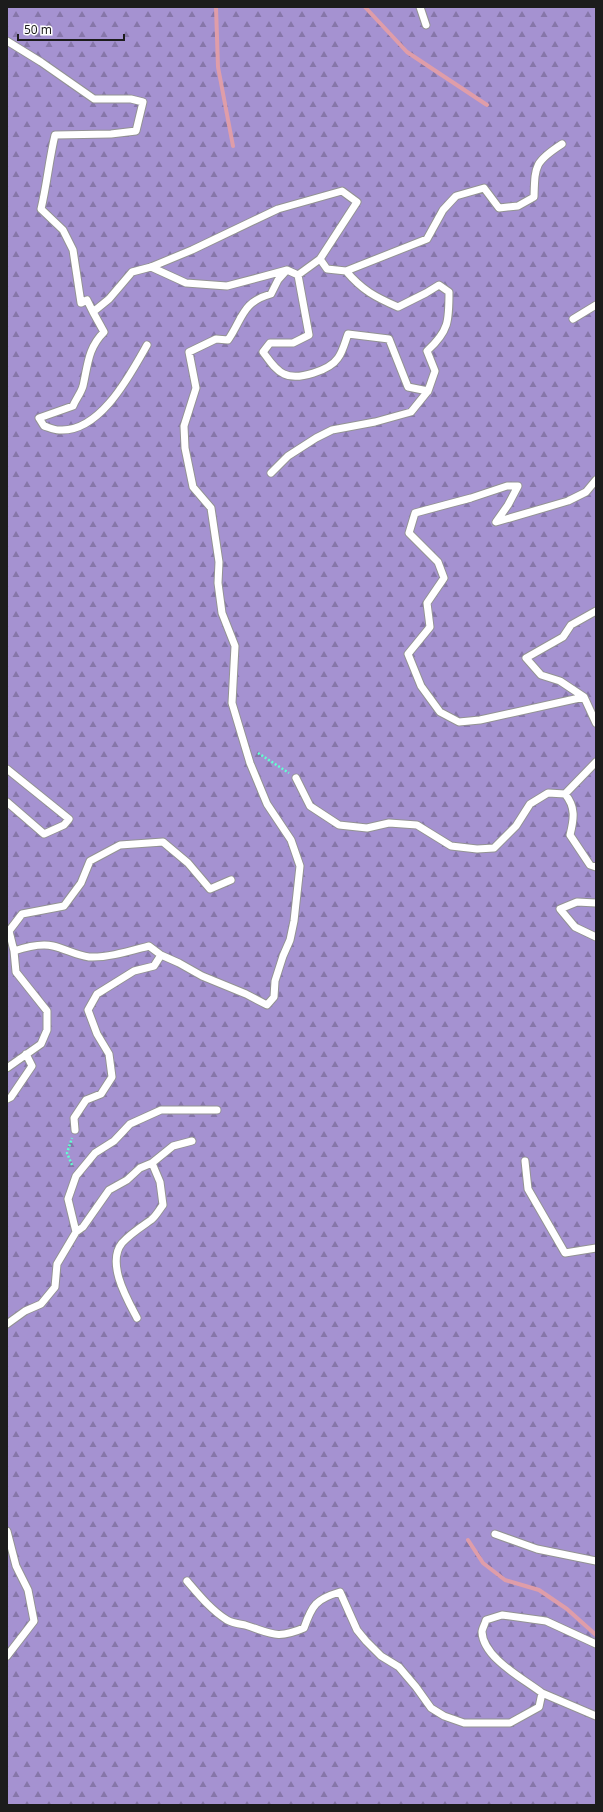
<svg xmlns="http://www.w3.org/2000/svg" width="603" height="1812" viewBox="0 0 603 1812" font-family="'Noto Sans',sans-serif">
	<style>
		.forest { fill: url(#forest-firs) }
		.lines { fill: none; stroke-linecap: round; stroke-linejoin: round }
		.stream { stroke: #df9da9; stroke-width: 4 }
		.lane-casing { stroke: #939393; stroke-width: 9 }
		.path { stroke: #61ffd0; stroke-width: 2.5; stroke-dasharray: 2 2; stroke-linecap: butt }
		.lane { stroke: #fff; stroke-width: 7 }
	</style>
	<defs>
		<pattern id="forest-firs" width="22" height="20" patternUnits="userSpaceOnUse"><rect width="22" height="20" fill="#a592d1"/><path d="M5 1l3.5 6h-7zM16 11l3.5 6h-7z" fill="#8676a9"/></pattern>
	</defs>
	<rect width="100%" height="100%" fill="#e1ebee"/>
	<!-- forest -->
	<path class="forest" d="M7,7H596V1805H7Z"/>
	<g class="lines">
		<!-- stream -->
		<path class="stream" d="M216,7L218,67L233,146
			M365,7L407,52L487,105
			M468,1540L483,1563L505,1580L539,1590L567,1609L596,1635"/>
		<defs>
			<path id="lane" d="M420,7L426,25
				M7,41L41,62L94,99H131L143,102L136,131L111,134L55,135C49,160 47,184 41,209L63,230L73,250L81,303L87,300L93,312L109,299L132,272L151,267L192,250L278,209L342,191L357,202L320,259L327,269L346,271C362,290 375,297 398,307L426,293L439,285L449,292C449,321 449,331 427,351L435,371L428,391L411,412L375,422L332,430L316,438L288,456L271,473
				M151,267L186,283L227,286L287,270
				M346,271L427,239L443,210L456,196L484,188L499,208L518,206L534,197C535,166 534,162 562,144
				M298,275L309,335L293,343H270L263,352C269,360 275,370 284,374C298,381 330,370 338,358C343,351 345,342 348,334L389,339L408,387L428,391
				M93,312L104,332C88,348 88,364 83,386C81,393 76,399 73,406L39,418L44,426C48,427 54,430 59,430C100,433 130,375 147,345
				M573,319L596,305
				M596,611L571,625L563,637L526,658L541,675L560,681L584,697L596,723
				M584,697L480,720L459,722L440,712L421,686L408,654L430,627L427,603L444,578L438,562L409,533L415,513L471,498L507,486H518L508,505L496,522L568,501L586,492L596,480
				M7,769L69,819L64,825L44,834L7,802
				M296,778L310,806L339,825L367,828L389,823L417,825L451,846L477,849L494,848L516,826L530,804L548,793L565,794C576,807 574,819 570,835L590,865L596,867
				M565,794L596,762
				M596,903L577,902L560,909L575,927L596,937
				M14,951L9,931L22,914L64,906L81,883L90,861L120,845L163,842L188,863L210,889L231,880
				M7,1068L41,1044L47,1030V1011L16,972L14,951C26,947 40,943 53,946C66,949 75,955 89,957C108,958 130,951 149,946L161,955L179,963L202,976L246,994L267,1005L274,997L275,981L283,956L290,940L294,921L300,866L291,840L267,804L250,763L232,703L235,646L222,613L218,583L219,562L211,508L193,487L185,448L184,426L196,388L189,352L216,339L228,340C243,318 242,302 271,294L278,280L287,270L298,275L320,259
				M7,1099L11,1097L32,1066L26,1054
				M75,1130L74,1118L86,1100L101,1094L112,1077L109,1054L97,1034L88,1010L97,994L134,971L154,966L161,955
				M525,1161L528,1189L565,1253L596,1248
				M152,1163L173,1146L192,1141
				M76,1232L83,1227L109,1190L127,1180L140,1168L152,1163L160,1182L163,1205C159,1210 156,1216 151,1220C141,1227 130,1234 122,1243C106,1263 127,1299 137,1318
				M7,1324L25,1311L41,1304L55,1287L57,1264L76,1232L68,1199L76,1176L95,1153L114,1141L130,1124L161,1110H217
				M7,1531L16,1566L28,1590L34,1621L7,1656
				M495,1534L537,1549L596,1561
				M187,1581C199,1595 211,1610 227,1620C232,1623 239,1624 245,1625C271,1633 276,1640 304,1628C312,1605 316,1599 340,1592L357,1630L366,1641L381,1656L399,1667L416,1687L431,1708L444,1716L464,1723H510L539,1707L542,1693C524,1679 483,1658 482,1632C482,1629 485,1624 486,1620L502,1615L546,1621L596,1644
				M542,1693L596,1716"/>
		</defs>
		<!-- lane casing -->
		<use href="#lane" class="lane-casing"/>
		<!-- path -->
		<path class="path" d="M258,753L289,773
			M72,1165L67,1153L72,1138"/>
		<!-- lane -->
		<use href="#lane" class="lane"/>
	</g>
	<!-- border -->
	<rect width="603" height="1812" fill="none" stroke="#1c1c1c" stroke-width="16"/>
	<!-- scale -->
	<path d="M18 34v6h106v-6" fill="none" stroke="#1c1c1c" stroke-width="2"/>
	<text x="24" y="34" font-size="12" fill="#1c1c1c" stroke="#ffffff" stroke-width="3" paint-order="stroke">50 m</text>
</svg>
